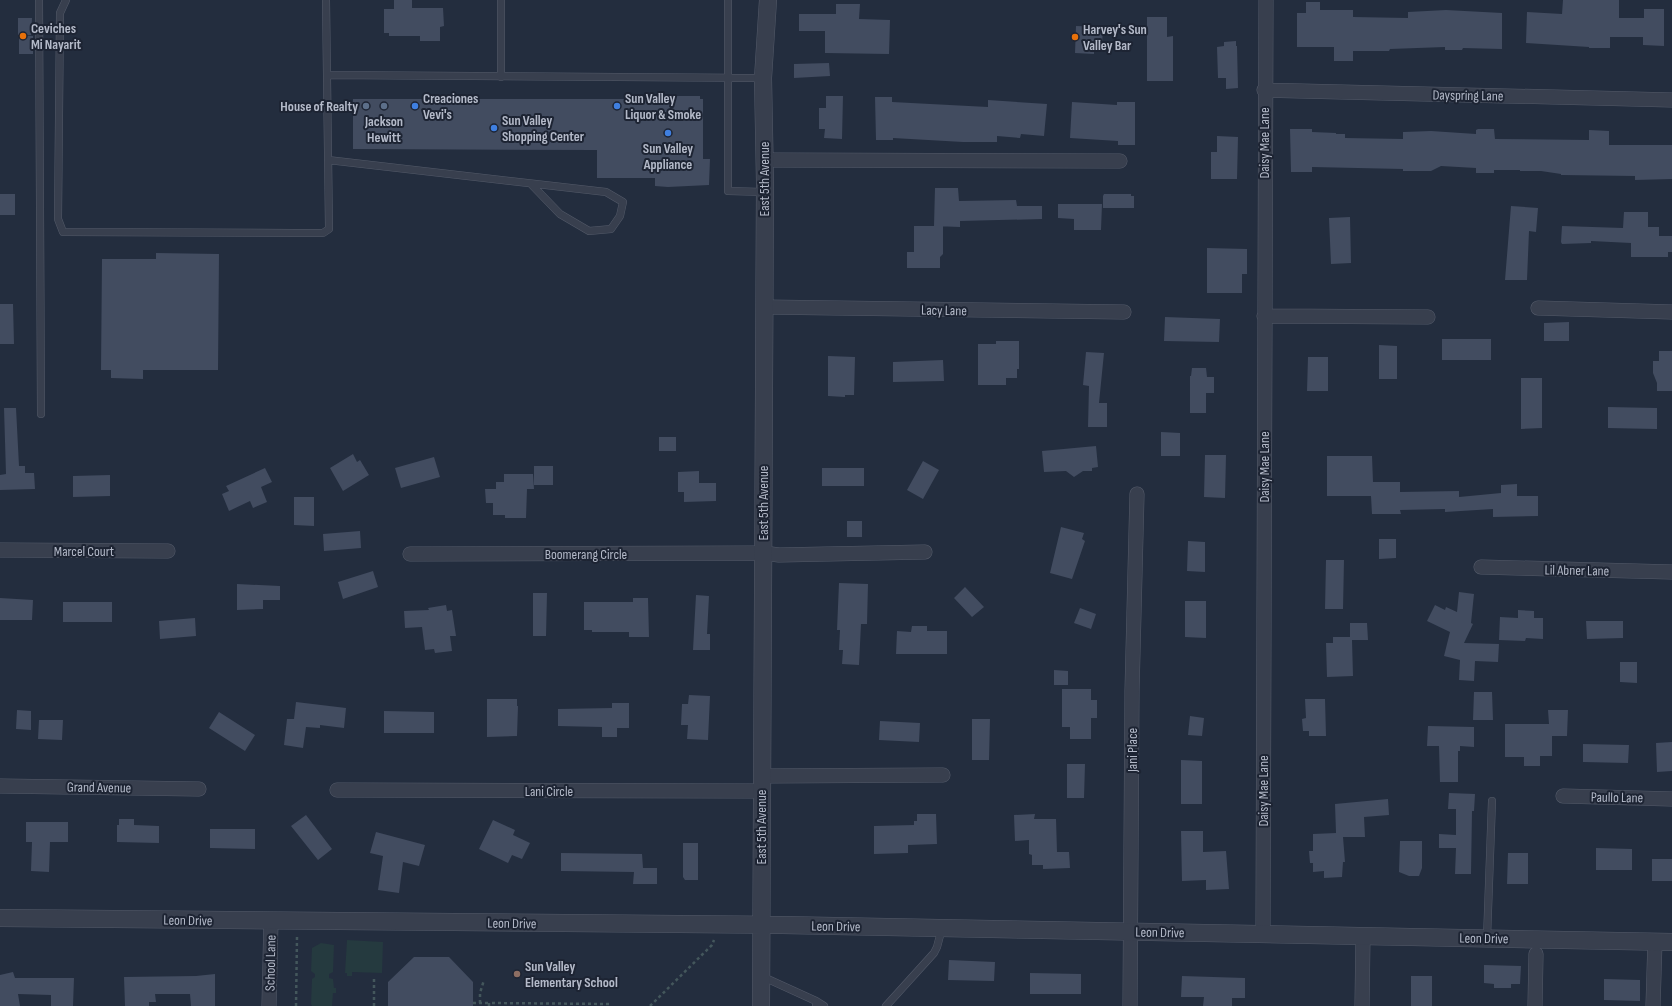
<svg xmlns="http://www.w3.org/2000/svg" width="1672" height="1006" viewBox="0 0 1672 1006" font-family="'Sofia Sans Condensed',sans-serif">
	<style>
		.green { fill: #253a3f }
		.building { fill: #424c60 }
		.lines { fill: none; stroke-linecap: round; stroke-linejoin: round }
		.service-casing { stroke: #535a69; stroke-width: 8 }
		.minor-casing { stroke: #535a69; stroke-width: 15 }
		.tertiary-casing { stroke: #535a69; stroke-width: 18 }
		.path { stroke: #44575c; stroke-width: 2.5; stroke-dasharray: 3 3; stroke-linecap: butt }
		.service { stroke: #383f4e; stroke-width: 7 }
		.minor { stroke: #383f4e; stroke-width: 14 }
		.tertiary { stroke: #383f4e; stroke-width: 17 }
		.food-dot { fill: #e8710a; stroke: #1d2433; stroke-width: 1.5 }
		.service-dot { fill: #5c6f8a; stroke: #1d2433; stroke-width: 1.5 }
		.shop-dot { fill: #3f7fe0; stroke: #1d2433; stroke-width: 1.5 }
		.education-dot { fill: #8d6e63; stroke: #1d2433; stroke-width: 1.5 }
		.labels { text-anchor: middle; stroke-width: 4; stroke-linejoin: round; paint-order: stroke }
		.poi-label { font-size: 14px; font-weight: bold; fill: #b4bac9; stroke: #1d2433; text-anchor: start }
		.street-label { font-size: 14px; fill: #b4bac9; stroke: #1d2433 }
	</style>
	<rect width="100%" height="100%" fill="#232d3e"/>
	<!-- green -->
	<path class="green" d="M347,940L383,942L382,973L352,972V976H347V973H345Z
		M321,943L334,945L333,972L329,974V978L333,979L334,988H336V993H333L332,1006H312L311,1004L312,979L315,977V974L311,971L312,948Z"/>
	<!-- building -->
	<path class="building" d="M394,0H412V8H443L444,26L440,27V41H420V36H389V33H384V9H394Z
		M1563,0H1619V18H1644V9H1664V46L1643,45V37H1610V48H1589V47L1526,43L1527,12L1562,14Z
		M1306,2H1320V10H1353V17L1408,18V12L1446,10L1502,13V49L1463,48L1462,50H1445V47L1390,49L1389,51H1353V61H1334V47H1297V13H1306Z
		M836,4H860L859,19L890,20L889,54L825,53V31H799V14H836Z
		M1147,17H1167V37L1173,36V81H1147Z
		M18,18H32L31,35H18Z
		M1076,26L1103,27L1102,45H1094V54L1075,53Z
		M19,35L33,36V54H19Z
		M1236,41V46H1237L1238,88L1226,89V78H1218L1217,47L1224,46V42Z
		M829,63L830,76L794,78V64Z
		M630,96H700V99H703V159H710L709,185L668,187L655,186V178H597V150L353,149V99H630Z
		M826,96H843L842,139L824,138L825,129H819V108H826Z
		M875,97H892V102L988,107V100L1047,104L1044,136L1021,134L1020,138L997,136V142H963L893,138V140H876Z
		M1072,102L1117,105V102H1135V145H1118V141L1070,138Z
		M1290,129H1312V132L1336,133V134H1345V138L1403,139V132L1431,131L1476,134V130L1478,129H1494L1495,139L1589,140V130L1609,131V145H1672V179L1635,180V176L1561,175V174L1541,171H1520V170H1494V173H1476V168L1441,166L1431,171H1403V169L1312,167V172H1291Z
		M1217,136L1238,137L1237,179H1211V152H1217Z
		M935,188H958L959,201L1016,200L1017,206H1042V219L960,221V227L934,226Z
		M0,194H15V215H0Z
		M1104,194H1131V196H1134V208H1103V196Z
		M1058,204H1102L1101,230H1074V219L1058,218Z
		M1511,206L1538,208L1536,232L1529,231L1527,280H1505Z
		M1624,212H1648V227H1659V236H1672V252H1668V257H1631V243L1591,241V243L1562,244L1561,242L1562,226L1623,228Z
		M1350,217L1351,263L1331,264L1329,218Z
		M914,226H943V254L940,257V268H907V252H914Z
		M1207,248L1247,249V274H1242V293H1207Z
		M156,253L219,254L218,370H143V379L111,378V370H101L102,259H156Z
		M0,304H13L14,344H0Z
		M1165,317L1220,319L1219,342L1164,341Z
		M1569,322V341H1544V323Z
		M1442,339H1491V360H1442Z
		M996,341H1019V369H1017V378H1006V385H978V344H996Z
		M1379,345L1397,346V379H1379Z
		M1659,351H1672V391H1657V383L1653,373V361H1659Z
		M1086,352L1104,353L1099,403H1107V427H1088L1089,386L1083,385Z
		M828,356L855,357L854,395H845V397L828,396Z
		M1308,357H1328V391H1307Z
		M943,360L944,381L893,382V362Z
		M1192,368H1206L1207,377H1214V393H1206V413H1190V376H1191Z
		M1521,378H1542V428L1521,429Z
		M1608,407L1657,408V429L1608,428Z
		M4,408H16L19,466H25V473H34L35,489L0,490V475L6,474Z
		M1161,432L1180,433V456H1161Z
		M659,437H676V451H659Z
		M1096,446L1098,467L1092,468V471H1083L1074,477L1066,471L1044,472L1042,451Z
		M353,454L357,462L360,460L369,475L343,491L330,468Z
		M1205,455H1226L1225,498L1204,497Z
		M1327,456H1372L1373,482H1400V492L1459,491V497L1501,493V485L1517,484V496H1538V516L1493,517V509L1445,512V509L1400,510L1401,514H1372L1371,496H1327Z
		M434,457L440,477L401,488L395,468Z
		M923,461L939,470L923,499L907,490Z
		M534,466H553V485H534Z
		M265,468L272,482L261,487L267,502L253,508L250,501L229,511L222,494L229,491L226,486Z
		M822,468H864V486H822Z
		M699,471V483H716V501L684,502V492H678V472Z
		M504,474H533L534,489H527L526,518H505V515H493V503H486L485,489H496V482H504Z
		M110,475V496L73,497V476Z
		M294,497H314V526L294,525Z
		M847,521H862V537H847Z
		M1061,527L1084,533L1082,539L1085,541L1072,579L1050,573Z
		M360,531L361,548L324,551L323,534Z
		M1379,539H1396V558L1379,559Z
		M1188,541L1205,542V572L1187,571Z
		M1326,560H1344L1343,609H1325Z
		M373,571L378,587L343,599L338,582Z
		M839,583L868,584L867,624H861L859,665L842,664L843,650H839L840,630H837Z
		M237,584L280,586V600H263V609L237,610Z
		M965,587L984,607L972,617L954,598Z
		M1459,592L1474,594L1471,623L1473,624L1464,643L1499,644L1498,662L1475,661L1474,681L1459,680L1460,660L1444,656L1450,632L1427,621L1435,605L1445,610L1446,607L1457,612Z
		M533,593H547L546,636H533Z
		M696,595L709,596L707,634H710V650H693Z
		M0,598L33,600L32,620H0Z
		M633,598H648L649,637H629V632H592V630H584V602H633Z
		M1185,601H1206V638L1185,637Z
		M63,602H112V622H63Z
		M446,605L447,611L452,610L456,636H450L452,651L435,653L434,649L425,650L422,627L405,628L404,611L429,610L428,608Z
		M1080,608L1096,614L1091,629L1074,623Z
		M1518,610L1534,611V618H1543V639L1526,638L1525,641L1499,640L1500,617L1518,618Z
		M195,618L196,636L160,639L159,621Z
		M1586,621H1623V638L1587,639Z
		M1350,623H1367L1368,640H1352L1353,676L1327,677L1326,643H1333V637H1350Z
		M912,626H927V631H947V654H896L897,631L911,632Z
		M1620,662H1637V683L1620,682Z
		M1054,670L1068,671V685H1054Z
		M1062,689H1091V700H1097V718H1091V739H1070V727H1062Z
		M1474,692H1492L1493,720H1473Z
		M689,695L710,696L708,740L687,739L688,725H681L682,704H688Z
		M487,699H517V706H518L517,736L487,737Z
		M1305,699H1325L1326,736H1309V731H1303L1302,719L1306,718Z
		M296,702L346,708L344,728L320,725V728L306,727L303,748L284,745L287,719H294Z
		M612,703H629V728H617V737H602V727L558,726V709L612,708Z
		M17,710L31,711V730L16,729Z
		M1548,710H1568L1567,736H1552V756H1540V766H1524V757H1505V724H1549Z
		M384,711L434,712V733H384Z
		M219,712L255,735L245,751L209,728Z
		M1190,716L1204,718L1202,736L1188,735Z
		M972,719H990L989,760H972Z
		M39,720H63L62,740L38,739Z
		M880,721L920,723L919,742L879,740Z
		M1428,726L1474,727V747L1460,746V751H1458V782H1440L1439,746H1427Z
		M1672,742V771L1657,772L1656,743Z
		M1583,744L1629,745L1628,763L1583,762Z
		M1181,760L1202,761V804H1181Z
		M1067,764H1085L1084,798H1067Z
		M1449,793L1475,794L1474,811H1472L1471,874H1455L1456,848H1439V834L1456,835V809H1448Z
		M1388,799L1389,815L1364,817L1365,837H1343L1345,862H1343L1342,877L1324,878V871L1313,872V863H1310L1309,851H1313V834L1336,833L1335,804Z
		M917,814H936L937,844L908,845V853L874,854V826L914,825V821H917Z
		M1035,814L1034,819H1056L1057,852H1069L1070,868L1043,869V865H1032V855L1029,854V840L1015,841L1014,815Z
		M306,815L332,849L318,860L291,826Z
		M119,819H134V825L159,826V843L117,842V825H119Z
		M493,820L515,830L513,835L530,843L522,859L512,855L508,863L479,849Z
		M26,822H68V842H50L49,872L31,871L32,842H26Z
		M210,829H255V849L210,848Z
		M1181,831H1203V852L1226,851L1229,889L1206,890V880L1182,881Z
		M376,832L425,845L419,866L403,862L399,893L378,890L383,856L370,853Z
		M1400,841H1422V868L1419,876H1409L1399,872Z
		M683,843H698V880H685L683,877Z
		M1596,848L1632,849V870H1596Z
		M561,853L642,854L643,868H657V884H633L634,872L561,871Z
		M1508,853H1528V884H1507Z
		M1652,859H1672V881H1652Z
		M414,957H449L473,982V1006H388V982Z
		M949,960L995,962L994,981L948,980Z
		M1484,965L1521,966L1520,984H1511V988H1494V984L1484,983Z
		M13,972L15,978H74L73,1006H51V995L18,994L20,1006H0V975Z
		M1030,973L1081,974V994H1030Z
		M215,974V1006H191L190,994H155L156,1002H149V1006H125L124,977L196,976Z
		M1182,976L1245,978V998H1232V1006H1203L1204,997H1181Z
		M1411,976H1432V1006H1411Z
		M1604,979L1640,980V1001L1604,1000Z"/>
	<g class="lines">
		<defs>
			<path id="service" d="M39,0L41,414
				M66,0L60,13L58,219L63,232L294,233H323L329,229L326,0
				M501,0V77
				M728,0V191L765,192
				M327,75L763,78
				M328,160L606,192L623,202L620,216L611,229L589,231L560,214L531,184
				M1487,938L1492,801
				M761,976L816,1001V1006
				M816,1001L824,1006
				M886,1006L934,953L937,947L942,928"/>
			<path id="minor" d="M1264,90L1672,100
				M764,160L1120,161
				M764,307L1124,312
				M1538,308L1672,312
				M1264,316L1428,317
				M0,550L168,551
				M410,554L763,553L779,555L925,552
				M1481,567L1672,572
				M762,776L943,775
				M0,786L199,789
				M337,790L762,791
				M1563,796L1672,799
				M1263,934L1266,0
				M269,1006L271,920
				M1130,1006L1132,691L1137,494
				M1362,1006L1363,936
				M1535,1006L1536,954
				M1653,1006L1655,941"/>
			<path id="tertiary" d="M0,918L782,925L1672,942
				M761,1006L765,183L763,78L768,0"/>
		</defs>
		<!-- service casing -->
		<use href="#service" class="service-casing"/>
		<!-- minor casing -->
		<use href="#minor" class="minor-casing"/>
		<!-- tertiary casing -->
		<use href="#tertiary" class="tertiary-casing"/>
		<!-- path -->
		<path class="path" d="M473,1003H489
			M480,1003V993L484,980
			M296,1006L297,937
			M374,1006V977
			M489,1006V1003L609,1004V1006
			M650,1006L712,945L714,940"/>
		<!-- service -->
		<use href="#service" class="service"/>
		<!-- minor -->
		<use href="#minor" class="minor"/>
		<!-- tertiary -->
		<use href="#tertiary" class="tertiary"/>
	</g>
	<!-- markers -->
	<g class="food-dot">
		<circle cx="23" cy="36" r="4"/>
		<circle cx="1075" cy="37" r="4"/>
	</g>
	<g class="service-dot">
		<circle cx="366" cy="106" r="4"/>
		<circle cx="384" cy="106" r="4"/>
	</g>
	<g class="shop-dot">
		<circle cx="415" cy="106" r="4"/>
		<circle cx="617" cy="106" r="4"/>
		<circle cx="494" cy="128" r="4"/>
		<circle cx="668" cy="133" r="4"/>
	</g>
	<circle class="education-dot" cx="517" cy="974" r="4"/>
	<g class="labels">
		<!-- poi labels -->
		<g class="poi-label">
			<text x="31" y="33">Ceviches<tspan x="31" dy="16">Mi Nayarit</tspan></text>
			<text x="1083" y="34">Harvey's Sun<tspan x="1083" dy="16">Valley Bar</tspan></text>
			<text x="423" y="103">Creaciones<tspan x="423" dy="16">Vevi's</tspan></text>
			<text x="625" y="103">Sun Valley<tspan x="625" dy="16">Liquor &amp; Smoke</tspan></text>
			<text x="358" y="111" text-anchor="end">House of Realty</text>
			<text x="502" y="125">Sun Valley<tspan x="502" dy="16">Shopping Center</tspan></text>
			<text x="384" y="126" text-anchor="middle">Jackson<tspan x="384" dy="16">Hewitt</tspan></text>
			<text x="668" y="153" text-anchor="middle">Sun Valley<tspan x="668" dy="16">Appliance</tspan></text>
			<text x="525" y="971">Sun Valley<tspan x="525" dy="16">Elementary School</tspan></text>
		</g>
		<!-- street labels -->
		<g class="street-label">
			<text transform="translate(1468 95) rotate(1)" y="5">Dayspring Lane</text>
			<text transform="translate(1264 143) rotate(-90)" y="5">Daisy Mae Lane</text>
			<text transform="translate(764 179) rotate(-90)" y="5">East 5th Avenue</text>
			<text transform="translate(944 310) rotate(1)" y="5">Lacy Lane</text>
			<text transform="translate(1264 467) rotate(-90)" y="5">Daisy Mae Lane</text>
			<text transform="translate(763 503) rotate(-90)" y="5">East 5th Avenue</text>
			<text x="84" y="556">Marcel Court</text>
			<text x="586" y="559">Boomerang Circle</text>
			<text transform="translate(1577 570) rotate(1)" y="5">Lil Abner Lane</text>
			<text transform="translate(1132 750) rotate(-90)" y="5">Jani Place</text>
			<text transform="translate(99 787) rotate(1)" y="5">Grand Avenue</text>
			<text x="549" y="796">Lani Circle</text>
			<text transform="translate(1263 791) rotate(-90)" y="5">Daisy Mae Lane</text>
			<text transform="translate(1617 797) rotate(1)" y="5">Paullo Lane</text>
			<text transform="translate(761 827) rotate(-90)" y="5">East 5th Avenue</text>
			<text transform="translate(188 920) rotate(1)" y="5">Leon Drive</text>
			<text transform="translate(512 923) rotate(1)" y="5">Leon Drive</text>
			<text transform="translate(836 926) rotate(1)" y="5">Leon Drive</text>
			<text transform="translate(1160 932) rotate(1)" y="5">Leon Drive</text>
			<text transform="translate(1484 938) rotate(1)" y="5">Leon Drive</text>
			<text transform="translate(270 963) rotate(-89)" y="5">School Lane</text>
		</g>
	</g>
</svg>
